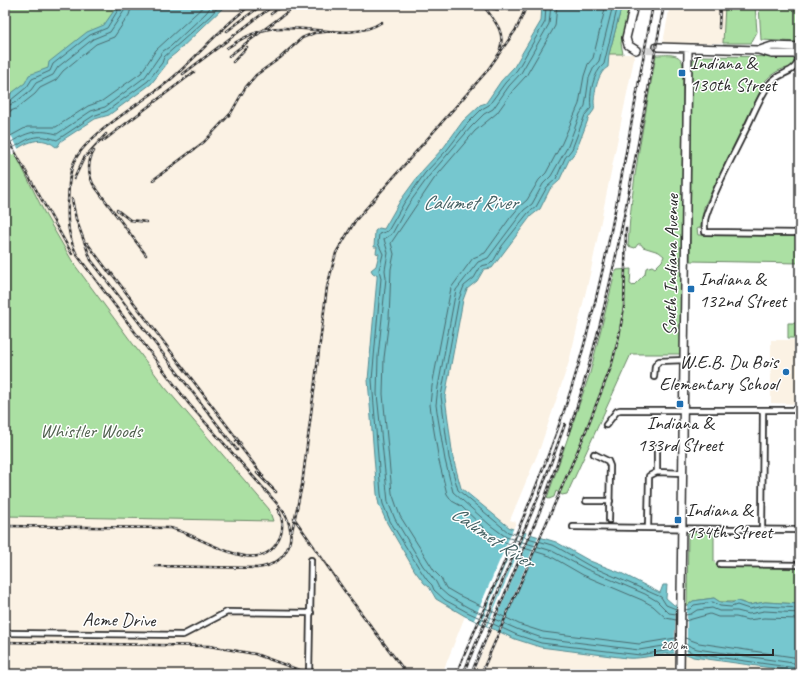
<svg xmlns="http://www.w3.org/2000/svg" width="805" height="679" viewBox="0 0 805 679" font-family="Caveat,sans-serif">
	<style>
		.built { fill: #fbf2e4 }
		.green { fill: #abe0a3; stroke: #6b8667 }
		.water { fill: #76c7cf; stroke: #58898d }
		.pier { fill: #fff }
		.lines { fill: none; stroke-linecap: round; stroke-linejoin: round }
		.shore { stroke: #49696d; stroke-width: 1 }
		.secondary-tunnel { stroke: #d5d5d5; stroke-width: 7; stroke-dasharray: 7 3.5; stroke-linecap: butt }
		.minor-casing { stroke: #2b2b2b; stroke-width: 8 }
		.secondary-casing { stroke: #2b2b2b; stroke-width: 10 }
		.minor { stroke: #fff; stroke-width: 4.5 }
		.secondary { stroke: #fff; stroke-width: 7 }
		.rail-casing { stroke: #2b2b2b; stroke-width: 2.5 }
		.rail { stroke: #fff; stroke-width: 1; stroke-dasharray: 3; stroke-linecap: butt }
		.poi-dot { fill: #1f6fb2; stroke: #fff; stroke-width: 1.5 }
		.labels { text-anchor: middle; stroke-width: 3; stroke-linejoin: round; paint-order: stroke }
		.poi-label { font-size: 19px; fill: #2b2b2b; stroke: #fff; text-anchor: start }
		.street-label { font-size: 19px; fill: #2b2b2b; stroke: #fff }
		.park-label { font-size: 19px; fill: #51614f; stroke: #fff }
		.water-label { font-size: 20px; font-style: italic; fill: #456264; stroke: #fff }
	</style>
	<rect width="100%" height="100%" fill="#fff"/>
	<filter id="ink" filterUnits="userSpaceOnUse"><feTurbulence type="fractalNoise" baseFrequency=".025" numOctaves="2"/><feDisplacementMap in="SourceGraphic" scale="8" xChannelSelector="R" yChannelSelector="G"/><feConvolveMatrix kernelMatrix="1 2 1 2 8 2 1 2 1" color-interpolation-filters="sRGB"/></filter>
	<g filter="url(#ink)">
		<!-- built -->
		<path class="built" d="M226,5H542L541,21L514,67L501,81L486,103L463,121L444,147L422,171L400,201L374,247H377L379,254L377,260L374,318L369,357L368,395L379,505L387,523L415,571L424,583L429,587L430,592L436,599L465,616L442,674H5V516L273,520L269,509L164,386L74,264L46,216L14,151L31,141H47L56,147L58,146L61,142L95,119L109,115L155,79L162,68L166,65V60L176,53Z
			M670,5H725L723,43H663Z
			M609,54H635L591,270L569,362L540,448L510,520L516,522L513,529L496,518L470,494L463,490L459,483L453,457L445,397L463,300L467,289L477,281L485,268H492L531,216L540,209L550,189L559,181L569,160L576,151L589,117L595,107L594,101L598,81L601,71L607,68Z
			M771,340H800V404L771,403Z
			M492,628L515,639L540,647L627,658L687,653L693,657L800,672V674H473Z"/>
		<!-- green -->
		<path class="green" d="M5,5H127L100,31L5,99Z
			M622,5H630L621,43L623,54H609Z
			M725,5H755L757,32L751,43H723Z
			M759,5H800V42L761,40Z
			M656,55C667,55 681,52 683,65L681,354H631L567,494L562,495L556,491L554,497L549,499L547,498L590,373L615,273L617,270L631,269L630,284L633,286L645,274L646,268L652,266L655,268L662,261L664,256L659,252L643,247L641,244H638L635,248L628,246C631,182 645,118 656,55Z
			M700,56L794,57V64L792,68C781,67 772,74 765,81L704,207L701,227L697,229L698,235L800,236V263L690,261L692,65L693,60Z
			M14,151L46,216L74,264L164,386L269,509L273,521L5,516V163L6,156Z
			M788,323H798V338H788Z
			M688,530H714V562L717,565L800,566V604L765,602L749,605L741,602H720L714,598L693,601L687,606Z"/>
		<!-- water -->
		<path class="water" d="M118,5H226L176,53L167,60L166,65L151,84L109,115L95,119L61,141L58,146L56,147C38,132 22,146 6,156L5,163V98L25,83L29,75L48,68L49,62L87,32L104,25Z
			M542,5H622L609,54L608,67C598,72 595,90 594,101C594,104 595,107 594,110L589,117L576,151L569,160L559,181L550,189L540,209L531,216L492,268L484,269L477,281L467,289L463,300L445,397L453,458L461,488L510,528L556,542L590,561L621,573L660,593L663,585H667L666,598L674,605L687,606L693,601L714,598L720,602L731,603L737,601L749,605L765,602L800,604V672L693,657C677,647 648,660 627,658L540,647L515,639L465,616L436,599L429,587L424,583L415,571L387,523L379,505L377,494L368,380L377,278V274L374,275L371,270L376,266L379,254L376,253L377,247H374L375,231L379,228L384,229L400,201L422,171L444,147L463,121L480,105L486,103L501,81L514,67L541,21Z"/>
		<!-- pier -->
		<path class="pier" d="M5,124L19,150L12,155L5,143Z
			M514,527L519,529L479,622L474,620Z
			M520,529L525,531L486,625L481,623Z
			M527,531L532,533L492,628L491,627L487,626Z
			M540,535L501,631L499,630L539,534Z
			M676,605L687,606V653H674Z"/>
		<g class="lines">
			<!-- shore -->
			<path class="shore" d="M546,5L545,22L517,70L505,83L489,105L482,109L467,124L447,150L425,173L404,203L388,231L379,234L378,243L383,254L379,270L381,278L372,380L381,494L383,504L390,521L419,568L427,580L432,585L434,590L445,600L467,612L517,635L541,643L640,655L676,649
				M551,5L549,24L521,73L509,86L493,109L484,114L471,127L429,176L408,205L392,234L384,239L388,253L385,270L386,278L378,357L377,394L388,502L395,519L423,566L436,582L439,588L448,596L469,608L519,630L542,638L639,650L676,644
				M557,5L555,26L526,76L514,89L497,113L475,131L434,179L391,243L394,254L391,269L389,319L384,358L383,394L392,493L400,516L435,572L441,578L446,588L458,595L521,625L543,632L639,644L676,638
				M606,5L593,58L588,64L584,76L579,104L562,143L546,173L539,180L527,200L520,206L510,218L485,253L473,258L451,288L432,386L430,405L432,419L439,461L447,494L452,501L461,506L486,530L504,542L550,556L583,575L642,600L653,606L666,618L676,620
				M613,5L599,61L594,67L589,78L585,106L580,114L568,146L551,176L543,184L532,204L524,210L488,258L478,262L456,290L438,387L436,405L438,418L445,460L453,492L490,525L506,537L552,551L586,569L645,594L657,601L669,613L676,614
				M618,5L604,64C593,73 589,94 591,108L585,115L572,149L565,158L556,179L547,187L536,207L528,213L502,246L494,260L490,264L481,266L474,278L464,286L459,299L441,396L449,458L458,490L508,532L555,546L588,565L661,597L666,605L676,609
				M5,102L11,100L27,87L32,79L50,71L53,64L90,35L107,28L121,5
				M5,107L16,102L31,90L36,83L53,75L58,67L93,39L110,32L124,11L126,5
				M5,113L16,109L35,94L40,88L56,80L63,71L96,44L114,37L129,15L132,5
				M5,139L27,127H56L88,106L102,101L141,73L156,50L205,5
				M5,146C24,134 33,128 57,134L91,111L105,107L145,77L163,51L171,46L206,13L212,5
				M5,152C27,142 30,131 57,140L93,116L107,111L148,81L162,63L164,57L210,16L220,5
				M685,610L690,609L694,605L713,602L720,606L731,607L737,605L749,609L764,606L800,608
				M685,615L691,614L697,610L712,608L719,611H737L749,614L764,611L800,613
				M685,621L710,614L718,617H736L748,620L764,618L800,619
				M685,638L699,643L800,658
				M685,644L697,649L800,664
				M685,649L695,654L796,668L800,670"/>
			<!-- secondary-tunnel -->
			<path class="secondary-tunnel" d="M636,50L656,51"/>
			<defs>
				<path id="minor" d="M800,54C797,77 779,69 768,86C758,100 752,118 744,133C731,160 715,188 706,216C704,221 705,227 705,232L800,233
					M654,377L655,366L659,361L685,360
					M606,425L617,411L620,410H800
					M594,454L608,461L610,466L609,520
					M657,472V447
					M586,501H610
					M573,527L800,530
					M648,528L649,476L657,472L683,473
					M762,529L763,410
					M720,564L800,565
					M5,633L183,635L227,612L311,613
					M309,674L311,560"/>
				<path id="secondary" d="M628,45L626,38L634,5
					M628,45L636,50
					M657,47L758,50L772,54H800
					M760,50L772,46L800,47
					M680,674L688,49"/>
			</defs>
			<!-- minor casing -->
			<use href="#minor" class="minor-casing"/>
			<!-- secondary casing -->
			<use href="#secondary" class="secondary-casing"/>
			<!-- minor -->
			<use href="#minor" class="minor"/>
			<!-- secondary -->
			<use href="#secondary" class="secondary"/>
			<defs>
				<path id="rail" d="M483,5C493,19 506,31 500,49
					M486,5C495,11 506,11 516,5
					M271,14L283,5
					M719,28L720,5
					M227,31L262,5
					M227,48C240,39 253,32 269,29C304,23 351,43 382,22
					M229,56L294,7
					M233,62L247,47
					M183,74L274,5
					M5,134L72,254
					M103,141L194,72
					M94,151C87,162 88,173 93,184L146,255
					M74,179L84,158L106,134
					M153,180L204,142L231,113L245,88L256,75L280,58L302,38L314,33L334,31
					M72,199L76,219L91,260L237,450
					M117,210L130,220L146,222
					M87,243L111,275
					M109,270L241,444
					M568,434C615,295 636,149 664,5
					M236,441L263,476
					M257,473L276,492
					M294,518L346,593L407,674
					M5,526L170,528C200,534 257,580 278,541C284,531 283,519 278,509
					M292,531L302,485L327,287L336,253L355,221L487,71L517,28L527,5
					M155,566L257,568C291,565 300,531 280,507L189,404L77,255C68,237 67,221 68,202C69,189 68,175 74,162C86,134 145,101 170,80C198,56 221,27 251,5
					M5,642L209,646L255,654L310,674
					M456,674C497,577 543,481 574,380C611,258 629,130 653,5
					M463,674L540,493L565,424
					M471,674L542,506L563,447
					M481,674L581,443L611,367L619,336L624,307L626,228"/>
			</defs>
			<!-- rail casing -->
			<use href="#rail" class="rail-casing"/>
			<!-- rail -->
			<use href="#rail" class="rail"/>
		</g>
	</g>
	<!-- markers -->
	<g class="poi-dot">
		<rect x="678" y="69" width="8" height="8" rx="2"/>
		<rect x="687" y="285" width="8" height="8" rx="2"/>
		<circle cx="786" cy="372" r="4"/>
		<rect x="676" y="400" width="8" height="8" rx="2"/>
		<rect x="674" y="516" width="8" height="8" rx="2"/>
	</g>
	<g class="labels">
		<!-- poi labels -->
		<g class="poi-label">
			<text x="690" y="69">Indiana &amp;<tspan x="690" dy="22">130th Street</tspan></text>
			<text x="699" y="285">Indiana &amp;<tspan x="699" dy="22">132nd Street</tspan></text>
			<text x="778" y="368" text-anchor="end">W.E.B. Du Bois<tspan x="778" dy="22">Elementary School</tspan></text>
			<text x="680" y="429" text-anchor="middle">Indiana &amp;<tspan x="680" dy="22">133rd Street</tspan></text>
			<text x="686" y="516">Indiana &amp;<tspan x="686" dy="22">134th Street</tspan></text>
		</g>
		<!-- street labels -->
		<g class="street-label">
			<text transform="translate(670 265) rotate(-89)" y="7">South Indiana Avenue</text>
			<text transform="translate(119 619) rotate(1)" y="7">Acme Drive</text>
		</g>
		<!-- park labels -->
		<g class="park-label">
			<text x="91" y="437">Whistler Woods</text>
		</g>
		<!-- water labels -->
		<g class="water-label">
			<text x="470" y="209">Calumet River</text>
			<text transform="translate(493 537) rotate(34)" y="7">Calumet River</text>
		</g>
	</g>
	<!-- margin -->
	<rect width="805" height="679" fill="none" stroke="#fff" stroke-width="20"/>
	<rect x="10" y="10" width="785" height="659" fill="none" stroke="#2b2b2b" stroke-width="1.5" filter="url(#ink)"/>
	<!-- scale -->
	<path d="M655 649v6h118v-6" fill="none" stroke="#2b2b2b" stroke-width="2"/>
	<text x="661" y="649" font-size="12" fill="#2b2b2b" stroke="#ffffff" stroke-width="3" paint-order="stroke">200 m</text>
</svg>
